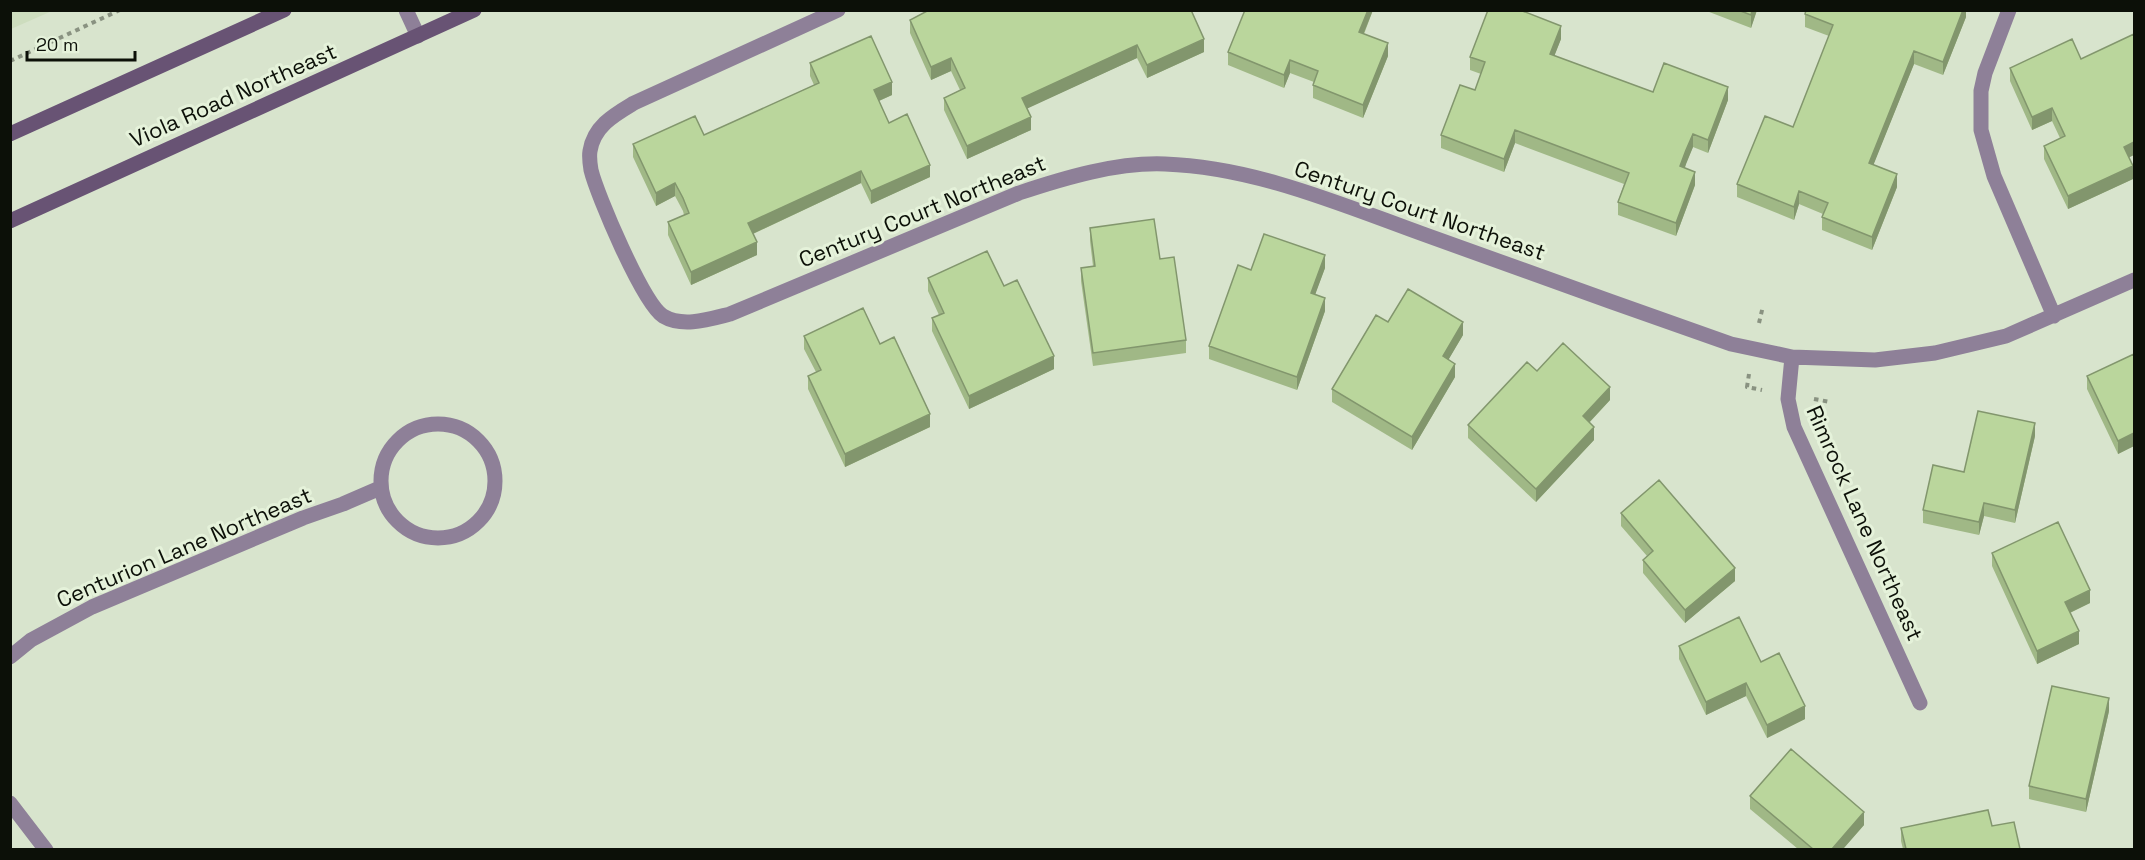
<svg xmlns="http://www.w3.org/2000/svg" width="2145" height="860" viewBox="0 0 2145 860" font-family="'Space Grotesk',sans-serif">
	<style>
		.built { fill: #cdddbe }
		.lines { fill: none; stroke-linecap: round; stroke-linejoin: round }
		.path { stroke: #899281; stroke-width: 4; stroke-dasharray: 4.5 4.5; stroke-linecap: butt }
		.lane { stroke: #8e8098; stroke-width: 15 }
		.street { stroke: #8e8098; stroke-width: 15 }
		.secondary { stroke: #685374; stroke-width: 15 }
		.wall { fill: #a0b886 }
		.shaded-wall { fill: #82966d }
		.building { fill: #bad69c; stroke: #82966d; stroke-width: 1.5 }
		.labels { text-anchor: middle; stroke-width: 6; stroke-linejoin: round; paint-order: stroke }
		.street-label { font-size: 22px; fill: #0c1008; stroke: #e5f2da }
	</style>
	<rect width="100%" height="100%" fill="#d8e4cd"/>
	<!-- built -->
	<path class="built" d="M11,10H52V11L11,29Z"/>
	<g class="lines">
		<!-- path -->
		<path class="path" d="M10,61L120,10
			M1759,323L1763,306
			M1749,374L1747,387L1762,390
			M1814,399L1830,402"/>
		<!-- lane -->
		<path class="lane" d="M406,10L418,36"/>
		<!-- street -->
		<path class="street" d="M838,10L634,103C614,115 594,126 590,151C589,157 590,164 591,170C597,195 643,303 663,316C683,328 710,319 730,314L1019,193C1064,178 1117,162 1165,164C1254,167 1340,204 1423,234C1526,271 1628,308 1731,344L1792,357L1875,360L1935,353L2006,336L2134,280
			M2009,10L1985,73L1981,91V130L1994,176L2054,316
			M1792,357L1788,399L1794,427L1920,703
			M381 481a57 57 0 1 1 114 0a57 57 0 1 1-114 0Z
			M10,657L31,640L92,607L303,518L343,504L380,488
			M10,803L46,850"/>
		<!-- secondary -->
		<path class="secondary" d="M10,134L284,10
			M10,221L474,10"/>
	</g>
	<!-- wall -->
	<path class="wall" d="M1373,10L1364,34L1388,56L1363,118L1313,98V85L1314,82L1290,73L1284,88L1228,65V52Z
		M1704,10H1757L1751,28Z
		M1966,10V17L1943,75L1914,64L1873,165L1897,187L1872,250L1822,230V217L1823,214L1799,204L1794,220L1737,197V184L1793,127L1829,36L1805,27V14Z
		M910,20L1204,52L1147,78L1137,58L1027,108L1031,130L967,159L944,110V98L960,90L951,71L931,80L910,33Z
		M1561,39L1554,56L1653,92L1728,100L1708,153L1693,147L1686,163L1685,168L1695,185L1676,236L1618,215V202L1624,184L1515,143L1504,172L1441,148V135L1475,90L1481,74L1470,70V57Z
		M2081,59L2129,157L2133,179L2068,209L2044,159V146L2060,138L2052,121L2032,130L2010,81V68Z
		M810,63L892,95L879,101L889,123L930,177L871,204L861,183L753,234L757,255L691,285L668,235V222L684,215L683,211L675,196L656,206L633,157V144L704,135L814,85L810,76Z
		M1090,228L1160,259L1186,340V353L1093,366L1081,281V268L1093,266L1090,241Z
		M1325,268L1315,294L1325,311L1297,390L1209,359V346L1251,270Z
		M928,278L1004,286L1054,369L969,409L932,331V318L939,315L928,291Z
		M1388,322L1463,335L1448,360L1455,377L1412,450L1332,402V389Z
		M804,336L880,344L930,427L845,467L808,389V376L816,372L804,349Z
		M2134,354V446L2118,454L2087,389V376Z
		M1537,371L1610,400L1589,423L1594,440L1536,502L1468,438V425Z
		M2035,436L2015,523L1984,516L1979,535L1923,523V510L1964,472Z
		M1621,513L1735,581L1685,623L1643,573V560L1647,556L1621,526Z
		M1992,553L2090,603L2070,613L2079,644L2037,664L1992,566Z
		M1679,646L1761,662L1805,719L1767,738L1746,696L1706,715L1679,659Z
		M2109,711L2086,812L2029,799V786Z
		M1750,796L1864,825L1843,849H1798L1750,809Z
		M1992,826L2020,849H1903L1901,841V828Z"/>
	<!-- shaded-wall -->
	<path class="shaded-wall" d="M1368,10H1373L1359,45V32Z
		M1752,10H1757L1751,28V15Z
		M1963,10H1966V17L1943,75V62Z
		M1561,26V39L1550,67V54Z
		M1204,39V52L1147,78V65Z
		M1388,43V56L1363,118V105Z
		M1137,45V58L1022,111V98Z
		M1914,51V64L1869,176V163Z
		M951,58V71L931,80V67Z
		M1290,60V73L1284,88V75Z
		M892,82V95L874,103V90Z
		M1728,87V100L1708,153V140Z
		M2052,108V121L2032,130V117Z
		M1031,117V130L967,159V146Z
		M1515,130V143L1504,172V159Z
		M1693,134V147L1680,179V166Z
		M2134,142V155L2124,160V147Z
		M930,165V177L871,204V191Z
		M2133,166V179L2068,209V196Z
		M861,171V183L748,236V223Z
		M1695,172V185L1676,236V223Z
		M1897,174V187L1872,250V237Z
		M675,183V196L656,206V193Z
		M1799,191V204L1794,220V207Z
		M757,242V255L691,285V272Z
		M1325,255V268L1311,306V293Z
		M1325,298V311L1297,390V377Z
		M1463,322V335L1443,369V356Z
		M1054,356V369L969,409V396Z
		M1455,364V377L1412,450V437Z
		M1610,387V400L1583,429V416Z
		M930,414V427L845,467V454Z
		M2035,423V436L2015,523V510Z
		M1594,427V440L1536,502V489Z
		M2134,433V446L2118,454V441Z
		M1984,503V516L1979,535V522Z
		M1735,568V581L1685,623V610Z
		M2090,590V603L2065,615V602Z
		M2079,631V644L2037,664V651Z
		M1746,683V696L1706,715V702Z
		M2109,698V711L2086,812V799Z
		M1805,706V719L1767,738V725Z
		M1864,812V825L1843,849H1832Z"/>
	<!-- building -->
	<path class="building" d="M929,10H1191L1204,39L1147,65L1137,45L1022,98L1031,117L967,146L944,98L965,88L951,58L931,67L910,20Z
		M1245,10H1368L1359,32L1388,43L1363,105L1313,85L1318,71L1290,60L1284,75L1228,52Z
		M1488,10H1520L1561,26L1550,54L1653,92L1664,63L1728,87L1708,140L1693,134L1686,150L1680,166L1695,172L1676,223L1618,202L1629,173L1515,130L1504,159L1441,135L1460,85L1475,90L1485,62L1470,57Z
		M1738,10H1752L1751,15Z
		M1806,10H1963L1943,62L1914,51L1869,163L1897,174L1872,237L1822,217L1828,203L1799,191L1794,207L1737,184L1765,116L1793,127L1833,25L1805,14Z
		M2134,34V142L2124,147L2133,166L2068,196L2044,146L2065,136L2052,108L2032,117L2010,68L2072,39L2081,59Z
		M871,36L892,82L874,90L889,123L907,114L930,165L871,191L861,171L748,223L757,242L691,272L668,222L689,213L683,198L675,183L656,193L633,144L695,116L704,135L819,83L810,63Z
		M1154,219L1160,259L1174,257L1186,340L1093,353L1081,268L1095,266L1090,228Z
		M1264,234L1325,255L1311,293L1325,298L1297,377L1209,346L1238,265L1251,270Z
		M987,251L1004,286L1017,280L1054,356L969,396L932,318L944,313L928,278Z
		M1408,289L1463,322L1443,356L1455,364L1412,437L1332,389L1376,315L1388,322Z
		M863,308L880,344L894,337L930,414L845,454L808,376L821,370L804,336Z
		M1563,343L1610,387L1583,416L1594,427L1536,489L1468,425L1527,362L1537,371Z
		M2134,354V433L2118,441L2087,376Z
		M1978,411L2035,423L2015,510L1984,503L1979,522L1923,510L1933,465L1964,472Z
		M1659,480L1735,568L1685,610L1643,560L1653,551L1621,513Z
		M2058,522L2090,590L2065,602L2079,631L2037,651L1992,553Z
		M1739,617L1761,662L1779,653L1805,706L1767,725L1746,683L1706,702L1679,646Z
		M2052,686L2109,698L2086,799L2029,786Z
		M1791,749L1864,812L1832,849H1813L1750,796Z
		M1988,810L1992,826L2014,822L2020,849H1906L1901,828Z"/>
	<g class="labels">
		<!-- street labels -->
		<g class="street-label">
			<text transform="translate(233 95) rotate(-24)" y="8">Viola Road Northeast</text>
			<text transform="translate(1420 210) rotate(19)" y="8">Century Court Northeast</text>
			<text transform="translate(922 211) rotate(-22)" y="8">Century Court Northeast</text>
			<text transform="translate(1865 523) rotate(66)" y="8">Rimrock Lane Northeast</text>
			<text transform="translate(184 547) rotate(-23)" y="8">Centurion Lane Northeast</text>
		</g>
	</g>
	<!-- border -->
	<rect width="2145" height="860" fill="none" stroke="#0c1008" stroke-width="24"/>
	<!-- scale -->
	<path d="M27 51v9h108v-9" fill="none" stroke="#0c1008" stroke-width="3"/>
	<text x="36" y="51" font-size="18" fill="#0c1008" stroke="#e5f2da" stroke-width="4.5" paint-order="stroke">20 m</text>
</svg>
